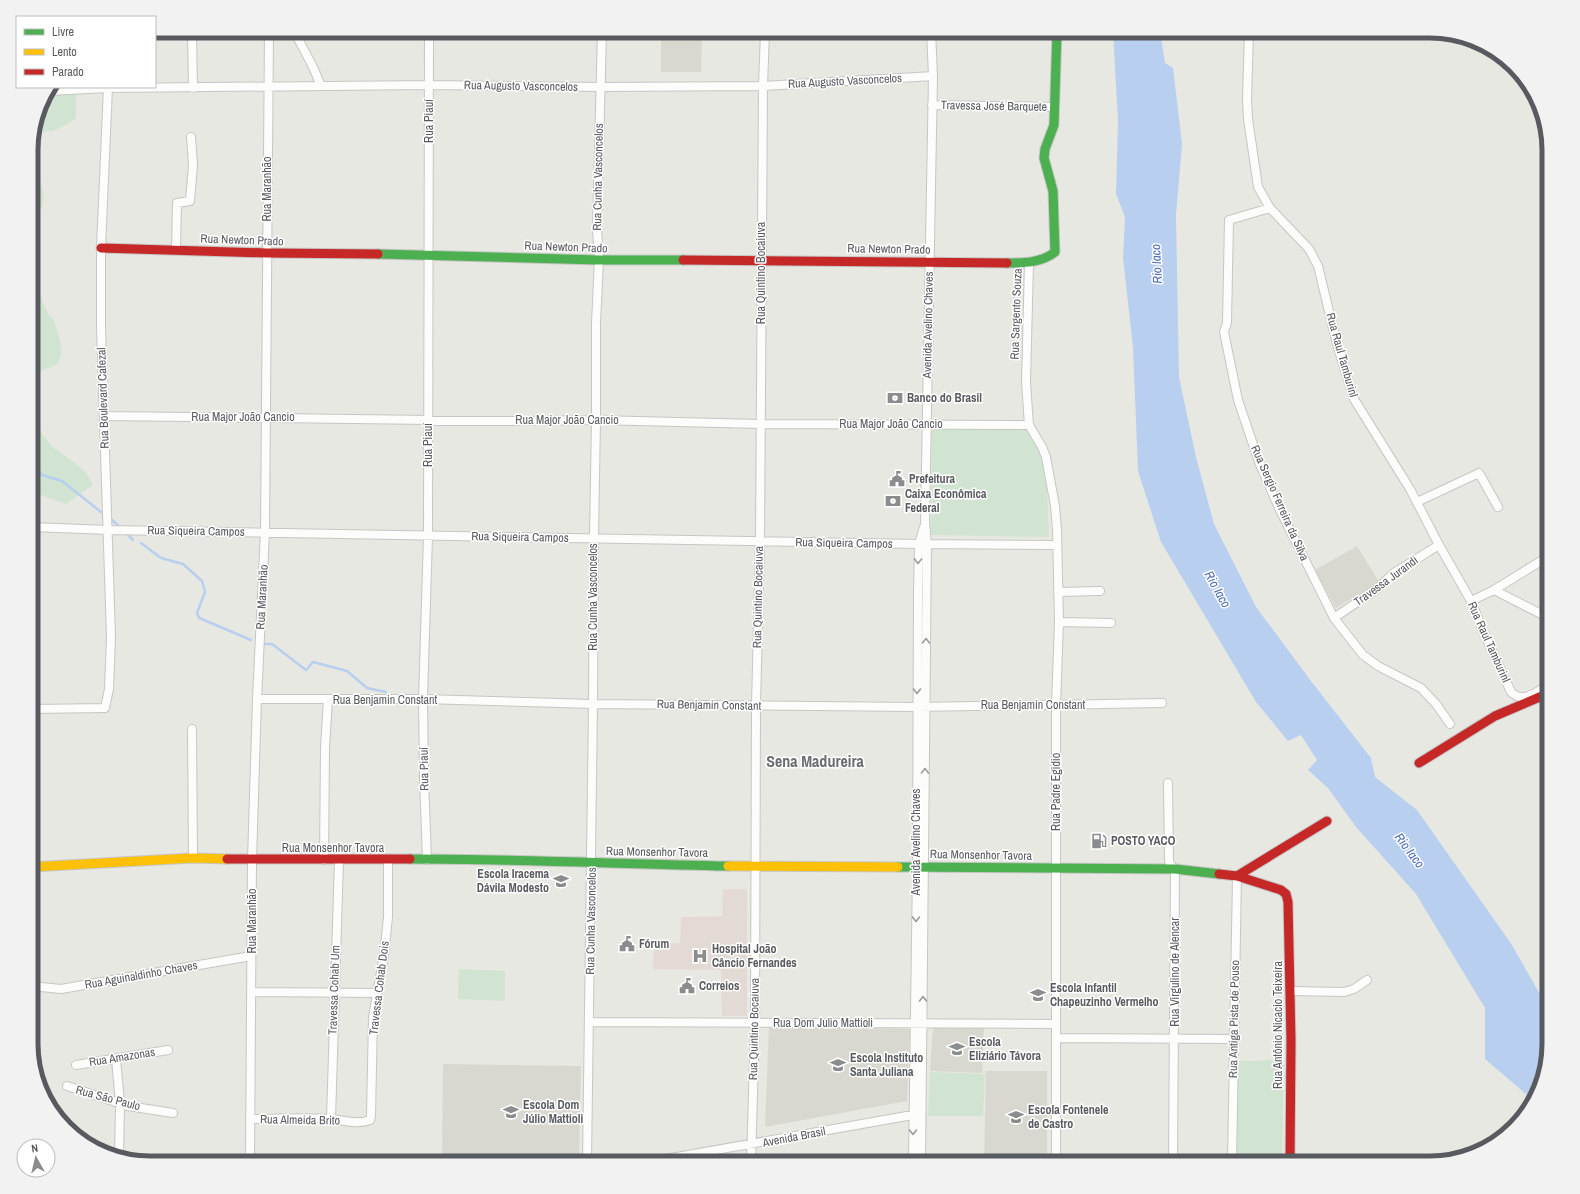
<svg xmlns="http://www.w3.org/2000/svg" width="1580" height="1194" viewBox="0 0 1580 1194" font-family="'Archivo Narrow',sans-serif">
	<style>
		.education { fill: #d8d8d0 }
		.medical { fill: #e4dad5 }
		.green { fill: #d1e4d2 }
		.water { fill: #b8cff0 }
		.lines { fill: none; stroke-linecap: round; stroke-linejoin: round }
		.stream { stroke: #b8cff0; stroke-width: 2.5 }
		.street-casing { stroke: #c6c6c4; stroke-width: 10 }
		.fast-casing { stroke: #c5c5c4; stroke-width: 11 }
		.slow-casing { stroke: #c5c5c4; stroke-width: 11 }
		.jam-casing { stroke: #c5c5c4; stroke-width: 11 }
		.street { stroke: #fcfcfb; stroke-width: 8 }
		.fast { stroke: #4caf50; stroke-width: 9 }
		.slow { stroke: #ffc107; stroke-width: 9 }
		.jam { stroke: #c62828; stroke-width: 9 }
		.oneway { stroke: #9a9b9d }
		.labels { text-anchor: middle; stroke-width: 3; stroke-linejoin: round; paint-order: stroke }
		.street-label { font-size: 12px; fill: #595a5f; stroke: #fff }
		.poi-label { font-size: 12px; font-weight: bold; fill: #595a5f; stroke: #fff; text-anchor: start }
		.water-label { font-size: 13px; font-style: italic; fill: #4b6cb5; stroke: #fff }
		.district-label { font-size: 16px; font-weight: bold; fill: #6a6c71; stroke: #fff }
		.rim { fill: none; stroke: #595a5f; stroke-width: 5 }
	</style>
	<rect width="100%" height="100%" fill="#e8e8e2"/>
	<!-- education -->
	<path class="education" d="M661,31H702L701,72H661Z
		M1357,546L1379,582L1336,608L1315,570Z
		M769,1026L910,1029L907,1101L765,1127Z
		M933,1028H984L982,1073L930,1071Z
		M443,1064L581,1066L579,1158L534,1163H442Z
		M986,1071H1047V1163H984Z"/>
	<!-- medical -->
	<path class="medical" d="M723,889H747V1016H722L721,970L653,969L654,944L680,943L681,917L722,916Z"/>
	<!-- green -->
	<path class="green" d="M47,94H76V118C69,123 60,129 52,131C45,132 40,131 33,135L40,104Z
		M31,162C36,174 48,193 42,207C40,211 34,215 31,219Z
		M31,280L37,289L49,316L53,318C56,329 69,357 55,365C52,367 49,367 46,369C37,372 34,379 31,388Z
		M31,416C37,425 43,437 51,445C64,457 87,467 93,485L66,504L31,492Z
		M932,428L1029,430L1043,455L1047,481L1049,537L931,535Z
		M459,969L505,971V1001L458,999Z
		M1284,1060L1282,1163H1237V1061Z
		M930,1072L985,1074L983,1116H928Z"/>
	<!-- water -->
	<path class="water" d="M1113,31H1160L1165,63L1173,68L1182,144L1176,215L1179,377L1196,457L1214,524L1256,607L1311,681L1371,758L1375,777L1417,810L1512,945L1546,1005L1549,1008V1044L1543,1083L1533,1100L1485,1059V1008L1416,894L1356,827L1328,788L1308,770L1317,760L1301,735L1288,741L1256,702L1161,542L1138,471L1133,347L1123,258L1125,217L1116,194L1118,121Z"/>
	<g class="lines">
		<!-- stream -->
		<path class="stream" d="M31,464L42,475L62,481L101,512
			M111,519L122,529
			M125,532L133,540
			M141,543L161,558L183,564L202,581L205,592L197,613L199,618L251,640
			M263,644H272L306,670L313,662L347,671L367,688L386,692"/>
		<defs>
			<path id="street" d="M192,31L193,88
				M294,31L313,67L321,86
				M1249,31L1247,99L1248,119L1258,187L1270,208L1309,249L1318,266L1337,344L1354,399L1410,489L1439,545L1471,601L1483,631L1511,692C1523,704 1536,692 1549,685
				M49,91L108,88L429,85L600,87L763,86L933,76
				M932,105L1055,107
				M1270,208L1229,220L1227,323L1224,332L1238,400L1259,462L1279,508L1334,618L1363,655L1378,666L1421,688L1436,704L1450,724
				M176,250L177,203L190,201L193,165L191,137
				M104,416L514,421L596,420L760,424L1029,425
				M1029,425L1042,447L1046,457L1055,506L1057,530L1059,622L1056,705V1163
				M1029,425L1026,382L1029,263
				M1417,502L1479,473L1498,507
				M31,527L108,530L919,544L1057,545
				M1494,590L1549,618
				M1058,592L1100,591
				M1471,601L1494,590L1549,556
				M1334,618L1378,588L1394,573L1439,545
				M1059,622L1111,623
				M257,699H423L593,704L917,707L1162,703
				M31,709L105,708L109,689L111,637L101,327V248L108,87
				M192,729L193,858
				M1168,783L1169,860L1170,864L1175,869L1173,1163
				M324,860L325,748L328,699
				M427,860L424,778L423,699L428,536L429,31
				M31,986L61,989L251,956
				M1291,991L1344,992L1354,989L1367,980
				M252,992L377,993
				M589,1022C745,1024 901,1022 1056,1024
				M1056,1038L1233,1039
				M116,1059L120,1103L119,1158
				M76,1065L168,1050
				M67,1086L128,1106L173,1113
				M250,1119C277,1119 304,1117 331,1119C344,1120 357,1125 370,1120L371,1116L373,1017L384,955L388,917V860
				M331,1119L339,860
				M250,1163L252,860L257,699L265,532L269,31
				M587,1163L593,704L594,537L596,420V323L599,260L597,229L602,31
				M643,1163L918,1114
				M751,1163L755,1024L756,705L760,541L763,86L765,31
				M913,1163L917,866L918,591L919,544L924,527
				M921,1163L927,544L925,522L933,76L931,31
				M1232,1163L1237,876"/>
			<path id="fast" d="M378,254L599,260H683
				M1007,263C1024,263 1041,263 1055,252L1053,191L1044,158L1045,149L1054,125L1057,31
				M410,859C516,859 622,864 728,866
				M898,867L1175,869L1219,874"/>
			<path id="slow" d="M728,866L898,867
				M31,867L193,858L227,859"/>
			<path id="jam" d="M101,248L267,253L378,254
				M683,260L1007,263
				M1419,763L1495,716L1549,693
				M227,859H410
				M1219,874L1237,876L1281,890L1286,894L1288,902L1291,1040L1290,1163
				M1237,876L1327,821"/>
		</defs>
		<!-- street casing -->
		<use href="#street" class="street-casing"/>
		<!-- fast casing -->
		<use href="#fast" class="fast-casing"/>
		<!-- slow casing -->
		<use href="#slow" class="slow-casing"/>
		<!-- jam casing -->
		<use href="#jam" class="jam-casing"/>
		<!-- street -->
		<use href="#street" class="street"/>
		<!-- fast -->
		<use href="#fast" class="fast"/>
		<!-- slow -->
		<use href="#slow" class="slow"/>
		<!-- jam -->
		<use href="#jam" class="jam"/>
	</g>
	<!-- one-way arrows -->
	<defs><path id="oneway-chevron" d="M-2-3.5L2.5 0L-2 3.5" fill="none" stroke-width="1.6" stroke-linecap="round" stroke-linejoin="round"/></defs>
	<g class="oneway">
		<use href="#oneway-chevron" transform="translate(918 561) rotate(91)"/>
		<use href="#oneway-chevron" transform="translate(926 641) rotate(-90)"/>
		<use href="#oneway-chevron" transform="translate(917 691) rotate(91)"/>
		<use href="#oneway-chevron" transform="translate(925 771) rotate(-90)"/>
		<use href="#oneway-chevron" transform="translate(916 919) rotate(91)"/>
		<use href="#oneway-chevron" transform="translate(923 999) rotate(-90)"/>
		<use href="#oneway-chevron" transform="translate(913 1132) rotate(90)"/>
	</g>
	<!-- icons -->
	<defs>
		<symbol id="bank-bare" viewBox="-9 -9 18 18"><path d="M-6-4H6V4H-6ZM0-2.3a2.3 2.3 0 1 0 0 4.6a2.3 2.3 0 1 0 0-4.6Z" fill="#8b8c8d" stroke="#fff" stroke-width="2.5" paint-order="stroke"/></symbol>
		<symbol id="civic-bare" viewBox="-9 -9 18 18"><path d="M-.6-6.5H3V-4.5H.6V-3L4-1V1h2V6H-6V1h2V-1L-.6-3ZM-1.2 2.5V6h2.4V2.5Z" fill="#8b8c8d" stroke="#fff" stroke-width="2.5" paint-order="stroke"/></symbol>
		<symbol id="fuel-bare" viewBox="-9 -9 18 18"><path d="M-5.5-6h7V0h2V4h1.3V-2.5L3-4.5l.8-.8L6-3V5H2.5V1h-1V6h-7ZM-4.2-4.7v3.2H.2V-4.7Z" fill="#8b8c8d" stroke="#fff" stroke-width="2.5" paint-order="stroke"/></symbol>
		<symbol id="school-bare" viewBox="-9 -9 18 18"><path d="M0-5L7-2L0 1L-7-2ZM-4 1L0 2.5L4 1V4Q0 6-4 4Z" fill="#8b8c8d" stroke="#fff" stroke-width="2.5" paint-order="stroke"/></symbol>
		<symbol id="hospital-bare" viewBox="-9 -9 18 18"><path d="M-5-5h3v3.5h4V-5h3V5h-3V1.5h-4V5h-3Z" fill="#8b8c8d" stroke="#fff" stroke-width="2.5" paint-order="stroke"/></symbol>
	</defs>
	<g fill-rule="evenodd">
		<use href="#bank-bare" x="884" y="387" width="22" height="22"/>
		<use href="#civic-bare" x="886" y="468" width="22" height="22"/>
		<use href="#bank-bare" x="882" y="490" width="22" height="22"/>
		<use href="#fuel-bare" x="1088" y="830" width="22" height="22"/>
		<use href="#school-bare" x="550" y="870" width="22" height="22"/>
		<use href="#civic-bare" x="616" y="933" width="22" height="22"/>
		<use href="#hospital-bare" x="689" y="945" width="22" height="22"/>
		<use href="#civic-bare" x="676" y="975" width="22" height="22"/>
		<use href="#school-bare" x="1027" y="984" width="22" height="22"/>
		<use href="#school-bare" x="946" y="1038" width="22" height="22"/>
		<use href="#school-bare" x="827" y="1054" width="22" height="22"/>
		<use href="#school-bare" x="500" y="1101" width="22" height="22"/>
		<use href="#school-bare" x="1005" y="1106" width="22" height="22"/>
	</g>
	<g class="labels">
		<!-- street labels -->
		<g class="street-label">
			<text transform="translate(845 81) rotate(-3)" y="4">Rua Augusto Vasconcelos</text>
			<text transform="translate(521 86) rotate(1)" y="4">Rua Augusto Vasconcelos</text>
			<text transform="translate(994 106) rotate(1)" y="4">Travessa José Barquete</text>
			<text transform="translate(429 121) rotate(-90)" y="4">Rua Piauí</text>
			<text transform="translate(598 177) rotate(-89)" y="4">Rua Cunha Vasconcelos</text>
			<text transform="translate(267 189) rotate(-90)" y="4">Rua Maranhão</text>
			<text transform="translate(242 240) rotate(2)" y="4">Rua Newton Prado</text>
			<text transform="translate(566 247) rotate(2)" y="4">Rua Newton Prado</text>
			<text transform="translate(889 249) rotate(1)" y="4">Rua Newton Prado</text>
			<text transform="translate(761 273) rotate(-90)" y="4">Rua Quintino Bocaiuva</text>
			<text transform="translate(1016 314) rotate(-88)" y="4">Rua Sargento Souza</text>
			<text transform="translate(928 325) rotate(-89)" y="4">Avenida Avelino Chaves</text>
			<text transform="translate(1342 355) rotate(74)" y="4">Rua Raul Tamburinl</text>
			<text transform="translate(103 398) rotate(-92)" y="4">Rua Boulevard Cafezal</text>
			<text x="243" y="421">Rua Major João Cancio</text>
			<text x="567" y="424">Rua Major João Cancio</text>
			<text x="891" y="428">Rua Major João Cancio</text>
			<text transform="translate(428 445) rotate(-90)" y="4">Rua Piauí</text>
			<text transform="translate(1280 503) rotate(66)" y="4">Rua Sergio Ferreira da Silva</text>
			<text transform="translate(196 531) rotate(1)" y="4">Rua Siqueira Campos</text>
			<text transform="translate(520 537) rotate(1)" y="4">Rua Siqueira Campos</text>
			<text transform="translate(844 543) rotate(1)" y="4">Rua Siqueira Campos</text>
			<text transform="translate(1386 581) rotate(-36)" y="4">Travessa Jurandi</text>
			<text transform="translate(262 597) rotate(-87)" y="4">Rua Maranhão</text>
			<text transform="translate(593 597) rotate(-90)" y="4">Rua Cunha Vasconcelos</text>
			<text transform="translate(758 597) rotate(-89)" y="4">Rua Quintino Bocaiuva</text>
			<text transform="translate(1489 642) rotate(66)" y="4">Rua Raul Tamburinl</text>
			<text x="385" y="704">Rua Benjamin Constant</text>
			<text transform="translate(709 705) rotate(1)" y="4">Rua Benjamin Constant</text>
			<text x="1033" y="709">Rua Benjamin Constant</text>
			<text transform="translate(424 769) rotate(-91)" y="4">Rua Piauí</text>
			<text transform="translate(1056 792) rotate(-90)" y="4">Rua Padre Egidio</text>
			<text transform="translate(916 842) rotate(-90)" y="4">Avenida Avelino Chaves</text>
			<text x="333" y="852">Rua Monsenhor Tavora</text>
			<text transform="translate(657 852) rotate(1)" y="4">Rua Monsenhor Tavora</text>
			<text transform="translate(981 855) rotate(1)" y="4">Rua Monsenhor Tavora</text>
			<text transform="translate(252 921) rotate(-90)" y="4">Rua Maranhão</text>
			<text transform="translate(591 921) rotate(-89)" y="4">Rua Cunha Vasconcelos</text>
			<text transform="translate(1175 972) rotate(-90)" y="4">Rua Virgulino de Alencar</text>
			<text transform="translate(141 975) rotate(-10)" y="4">Rua Aguinaldinho Chaves</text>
			<text transform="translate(379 988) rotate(-83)" y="4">Travessa Cohab Dois</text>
			<text transform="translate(334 990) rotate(-88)" y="4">Travessa Cohab Um</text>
			<text transform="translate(1234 1019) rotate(-89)" y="4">Rua Antiga Pista de Pouso</text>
			<text x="823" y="1027">Rua Dom Julio Mattioli</text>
			<text transform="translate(1278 1025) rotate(-90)" y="4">Rua Antônio Nicacio Teixeira</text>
			<text transform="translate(754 1029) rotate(-89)" y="4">Rua Quintino Bocaiuva</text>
			<text transform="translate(122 1057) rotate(-9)" y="4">Rua Amazonas</text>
			<text transform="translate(108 1098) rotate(15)" y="4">Rua São Paulo</text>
			<text transform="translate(300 1120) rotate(1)" y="4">Rua Almeida Brito</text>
			<text transform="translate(794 1137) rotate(-11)" y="4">Avenida Brasil</text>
		</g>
		<!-- poi labels -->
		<g class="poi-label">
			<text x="907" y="402">Banco do Brasil</text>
			<text x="909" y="483">Prefeitura</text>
			<text x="905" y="498">Caixa Econômica<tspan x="905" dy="14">Federal</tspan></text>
			<text x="1111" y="845">POSTO YACO</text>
			<text x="549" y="878" text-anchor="end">Escola Iracema<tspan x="549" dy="14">Dávila Modesto</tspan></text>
			<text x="639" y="948">Fórum</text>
			<text x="712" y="953">Hospital João<tspan x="712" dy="14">Câncio Fernandes</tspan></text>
			<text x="699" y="990">Correios</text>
			<text x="1050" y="992">Escola Infantil<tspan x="1050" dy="14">Chapeuzinho Vermelho</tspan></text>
			<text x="969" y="1046">Escola<tspan x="969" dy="14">Eliziário Távora</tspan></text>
			<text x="850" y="1062">Escola Instituto<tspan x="850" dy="14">Santa Juliana</tspan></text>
			<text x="523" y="1109">Escola Dom<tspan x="523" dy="14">Júlio Mattioli</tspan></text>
			<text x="1028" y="1114">Escola Fontenele<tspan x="1028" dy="14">de Castro</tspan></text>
		</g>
		<!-- water labels -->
		<g class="water-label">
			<text transform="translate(1156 264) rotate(-93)" y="5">Rio Iaco</text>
			<text transform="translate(1218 589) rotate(61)" y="5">Rio Iaco</text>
			<text transform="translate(1410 850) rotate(53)" y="5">Rio Iaco</text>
		</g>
		<!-- district labels -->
		<g class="district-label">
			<text x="815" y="767">Sena Madureira</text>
		</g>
	</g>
	<!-- crop -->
	<path d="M0 0H1580V1194H0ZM150 38H1430A112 112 0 0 1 1542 150V1044A112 112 0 0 1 1430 1156H150A112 112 0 0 1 38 1044V150A112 112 0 0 1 150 38Z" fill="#f2f2f2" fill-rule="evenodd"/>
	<path class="rim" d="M150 38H1430A112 112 0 0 1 1542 150V1044A112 112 0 0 1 1430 1156H150A112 112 0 0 1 38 1044V150A112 112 0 0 1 150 38Z"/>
	<!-- legend -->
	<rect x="16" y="16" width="140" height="72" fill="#ffffff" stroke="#bdbdbf"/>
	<rect x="24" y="29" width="20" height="6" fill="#4caf50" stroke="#bdbdbf"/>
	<text x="52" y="36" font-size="12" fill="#595a5f">Livre</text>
	<rect x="24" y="49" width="20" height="6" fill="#ffc107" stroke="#bdbdbf"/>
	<text x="52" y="56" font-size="12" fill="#595a5f">Lento</text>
	<rect x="24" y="69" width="20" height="6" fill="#c62828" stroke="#bdbdbf"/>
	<text x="52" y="76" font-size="12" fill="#595a5f">Parado</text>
	<!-- north arrow -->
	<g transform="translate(36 1158) rotate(352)"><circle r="19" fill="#ffffff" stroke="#bdbdbf"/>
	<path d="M0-3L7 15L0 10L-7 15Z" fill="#8b8c8d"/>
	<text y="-6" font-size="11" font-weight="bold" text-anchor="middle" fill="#595a5f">N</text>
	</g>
</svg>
